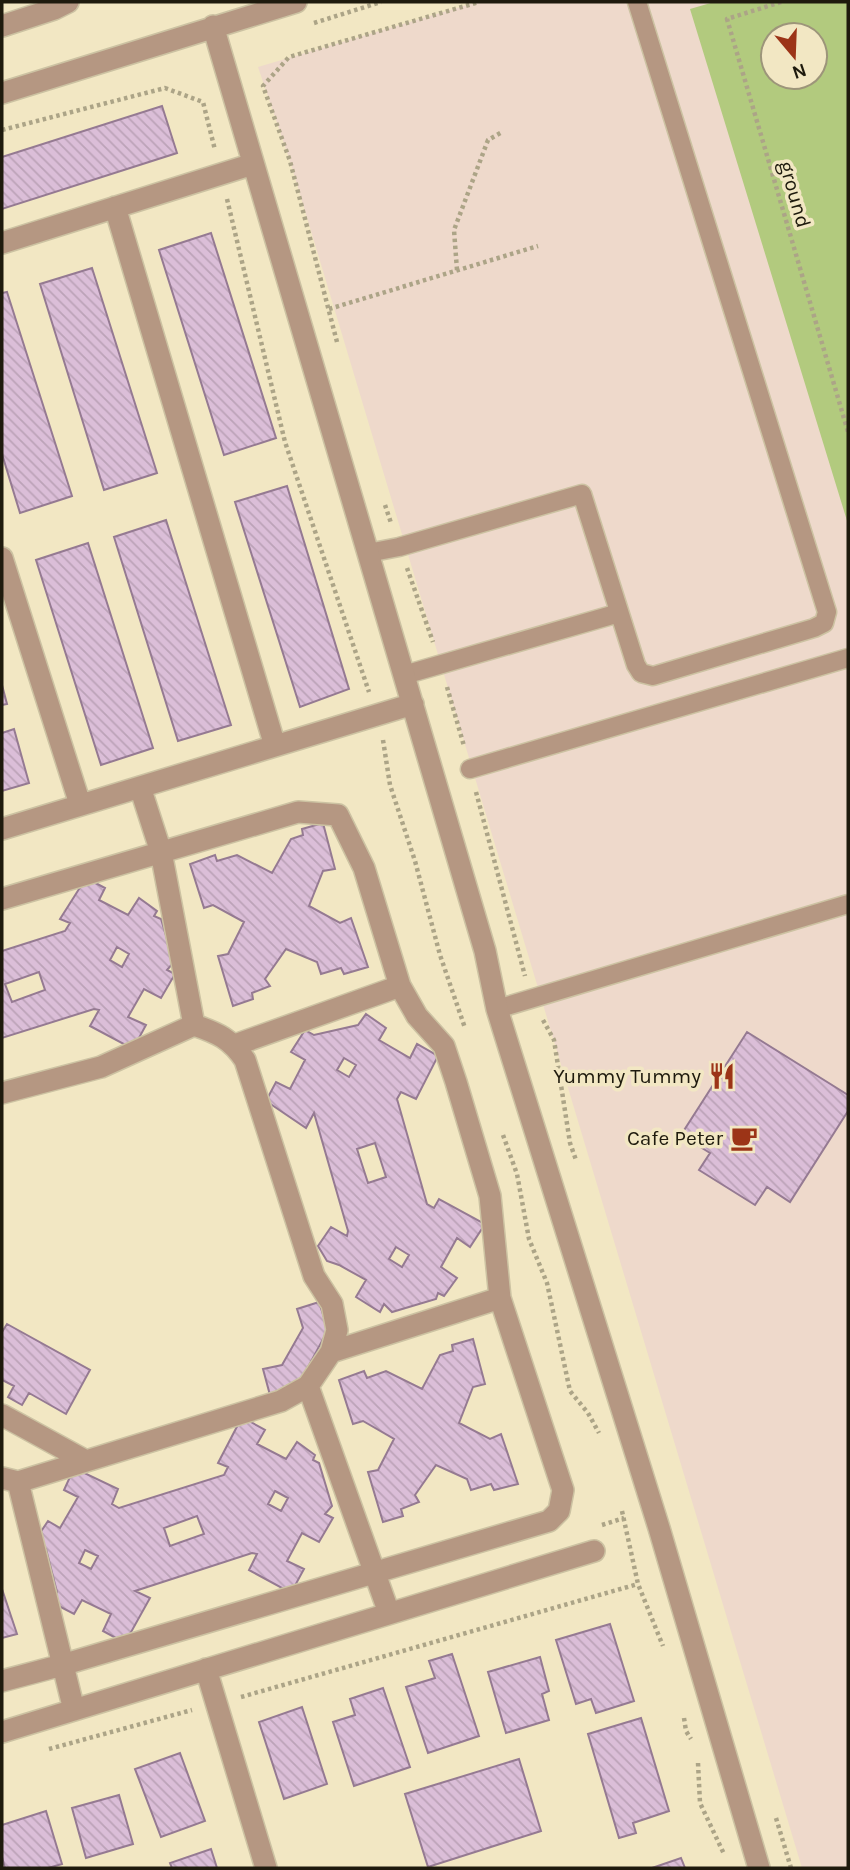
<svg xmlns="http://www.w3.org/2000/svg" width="850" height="1870" viewBox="0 0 850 1870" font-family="Karla,sans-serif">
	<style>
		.commercial { fill: #eed9cb; fill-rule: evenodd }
		.park { fill: #b2ca7e; fill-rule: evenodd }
		.building { fill: url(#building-back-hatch); stroke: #957a92; stroke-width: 2; fill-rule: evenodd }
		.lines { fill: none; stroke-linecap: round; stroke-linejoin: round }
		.lane-casing { stroke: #ccc2a2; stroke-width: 21 }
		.street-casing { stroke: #ccc2a2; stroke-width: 24 }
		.path { stroke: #aca487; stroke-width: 4.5; stroke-dasharray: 3.5 3.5; stroke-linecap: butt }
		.lane { stroke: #b59782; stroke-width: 18 }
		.street { stroke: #b59782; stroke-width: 21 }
		.labels { text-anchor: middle; stroke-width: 7; stroke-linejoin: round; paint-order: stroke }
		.street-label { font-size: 21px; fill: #1e1a0d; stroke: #f2e7c3 }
		.poi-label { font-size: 21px; fill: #1e1a0d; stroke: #f2e7c3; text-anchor: end }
	</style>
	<defs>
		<pattern id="building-back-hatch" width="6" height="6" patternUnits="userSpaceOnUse" patternTransform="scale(1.75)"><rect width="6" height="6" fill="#dbbed8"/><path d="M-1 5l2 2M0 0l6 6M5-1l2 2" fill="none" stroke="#bca3b8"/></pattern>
	</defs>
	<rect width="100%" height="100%" fill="#f2e7c3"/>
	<!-- commercial -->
	<path class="commercial" d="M477,2H848V1868H802L290,161L258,67ZM773,35H815V77H773Z"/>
	<!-- park -->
	<path class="park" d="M714,2H848V524L690,9ZM773,35H815V77H773Z"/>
	<!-- building -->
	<path class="building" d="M162,106L177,153L2,209V157Z
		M211,233L276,438L224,455L159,250Z
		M92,268L157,473L104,490L40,284Z
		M7,292L72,496L20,513L2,454V293Z
		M287,486L349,689L300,707L235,502Z
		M166,520L231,725L178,741L114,537Z
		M88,543L153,748L101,765L36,560Z
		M2,685L7,704L2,705Z
		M14,729L29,783L2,791V733Z
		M323,823L335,869L323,871L309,906L340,923L351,918L368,967L344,974L341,968L321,974L317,962L286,949L265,979L270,986L252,993L253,999L233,1006L218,956L228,954L244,922L213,905L204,908L190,864L215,855L217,861L237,855L272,873L291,839L303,835L302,829Z
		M86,878L105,888L99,900L128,915L139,898L157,911L154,916L161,919L174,962L167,970L175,974L161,998L144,989L128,1017L146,1025L133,1049L90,1026L99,1010L94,1009L2,1038V951L65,931L70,923L60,919ZM117,947L129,954L122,967L110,960ZM39,972L45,990L12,1002L5,984Z
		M366,1014L386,1028L379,1040L410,1058L417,1044L438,1056L416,1099L401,1092L397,1099L427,1204L434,1208L439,1199L485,1224L470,1247L457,1238L441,1267L457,1278L444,1296L438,1293L436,1299L392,1312L384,1304L380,1312L356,1297L366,1280L339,1265L327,1261L318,1246L331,1227L347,1236L348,1231L314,1113L306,1128L266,1101L276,1082L290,1089L305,1060L291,1052L305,1030L314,1035L358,1025ZM344,1058L356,1065L349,1077L337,1070ZM375,1143L386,1177L368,1183L357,1149ZM396,1247L409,1255L402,1267L389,1259Z
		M747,1032L848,1095V1111L790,1202L767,1187L755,1205L699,1170L710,1153L681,1135Z
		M319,1302L328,1330L300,1382L270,1395L263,1369L282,1365L303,1328L297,1309Z
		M7,1324L90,1370L66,1414L29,1393L22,1405L8,1397L14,1386L2,1380V1332Z
		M473,1339L485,1384L473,1387L459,1423L490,1439L501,1434L518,1484L494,1490L491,1484L471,1490L467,1479L436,1465L415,1495L419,1502L401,1509L403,1516L383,1522L368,1472L378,1470L394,1439L363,1421L353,1424L339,1380L364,1371L367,1378L386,1371L422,1389L440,1355L453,1351L452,1345Z
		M242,1417L265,1430L257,1444L286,1459L297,1442L315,1455L313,1460L319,1463L332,1506L325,1514L333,1518L319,1542L302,1533L287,1561L304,1569L291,1593L249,1570L257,1554L252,1553L135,1591L150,1598L125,1643L103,1631L111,1614L82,1600L74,1614L51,1602L57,1592L46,1549L34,1542L48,1521L60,1528L78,1497L64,1490L74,1468L118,1489L112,1504L119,1508L224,1475L228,1467L218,1463ZM275,1491L288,1498L281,1511L268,1504ZM197,1516L204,1534L170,1546L164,1528ZM85,1550L98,1556L91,1569L79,1563Z
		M2,1589L17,1634L2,1638Z
		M610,1624L634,1701L596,1713L591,1699L576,1704L556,1640Z
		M452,1654L479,1736L428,1753L406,1687L435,1678L429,1661Z
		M540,1657L549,1691L542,1694L549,1720L506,1733L488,1672Z
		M383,1688L410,1767L354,1786L333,1722L355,1715L350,1699Z
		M302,1707L327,1784L284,1799L259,1722Z
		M641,1718L669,1811L633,1823L636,1833L619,1838L588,1734Z
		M180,1753L205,1821L161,1837L135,1769Z
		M519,1759L541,1831L428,1867L405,1794Z
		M119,1795L133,1844L86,1858L72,1808Z
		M46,1811L62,1864L48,1868H5L2,1857V1825Z
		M211,1849L217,1868H172L170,1863Z
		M681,1858L685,1868H652Z"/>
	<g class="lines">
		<defs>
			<path id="lane" d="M368,553L399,547L582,494L636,665L641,673L653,676L814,628L824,623L827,612L637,2
				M404,675L619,613
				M470,769L848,658
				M497,1009L848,904"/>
			<path id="street" d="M2,26L54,9L68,2
				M213,26L485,951L497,1009L659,1528L759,1868
				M2,93L296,2
				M115,207L275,746
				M2,243L253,164
				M2,558L80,804
				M140,787L161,852L194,1025
				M2,829L413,704
				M2,899L298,812L338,815L364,868L400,986L417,1016L444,1046L456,1082L490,1196L500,1298
				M235,1045L400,986
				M2,1093L101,1067L194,1025C218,1033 231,1039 245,1060L314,1276L332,1304L337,1330L331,1352L308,1386L281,1401L18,1482
				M308,1386L389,1613
				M2,1415L86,1461
				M2,1478L18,1482L74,1710
				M206,1669L266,1868
				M2,1681L62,1665L549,1521L559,1511L563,1490L500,1298L331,1352
				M2,1732L594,1551"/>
		</defs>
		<!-- lane casing -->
		<use href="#lane" class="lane-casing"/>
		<!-- street casing -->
		<use href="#street" class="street-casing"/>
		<!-- path -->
		<path class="path" d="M781,2L727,19L848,432
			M314,23L381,2
			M2,130L165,88L203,102L215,150
			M227,199L285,442L369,692
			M457,270L454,230L488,140L502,132
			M329,309L538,246
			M337,342L290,161L263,86L289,57L479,2
			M385,505L391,523
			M407,568L433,642
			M447,687L464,746
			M383,740L390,785L415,861L440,955L465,1028
			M476,792L525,976
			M543,1020L554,1040L570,1143L576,1160
			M503,1135L517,1174L529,1239L547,1283L570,1391L588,1413L599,1433
			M622,1511L638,1584L663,1646
			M602,1525L624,1518
			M241,1697L638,1584
			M684,1718L686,1731L691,1739
			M49,1749L192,1710
			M698,1763L700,1803L724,1854
			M776,1818L791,1868"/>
		<!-- lane -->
		<use href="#lane" class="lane"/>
		<!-- street -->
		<use href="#street" class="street"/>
	</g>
	<!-- icons -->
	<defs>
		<symbol id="restaurant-bare" viewBox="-9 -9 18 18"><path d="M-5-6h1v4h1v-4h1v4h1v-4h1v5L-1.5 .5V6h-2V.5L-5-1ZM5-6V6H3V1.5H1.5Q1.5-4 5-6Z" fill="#9c3417" stroke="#f2e7c3" stroke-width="2.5" paint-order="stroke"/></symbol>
		<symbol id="cafe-bare" viewBox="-9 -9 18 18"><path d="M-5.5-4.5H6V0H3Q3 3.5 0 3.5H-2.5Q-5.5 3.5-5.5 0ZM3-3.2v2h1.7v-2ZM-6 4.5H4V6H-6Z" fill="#9c3417" stroke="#f2e7c3" stroke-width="2.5" paint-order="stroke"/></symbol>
	</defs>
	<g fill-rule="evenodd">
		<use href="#restaurant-bare" x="703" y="1057" width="38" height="38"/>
		<use href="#cafe-bare" x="725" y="1119" width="38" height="38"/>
	</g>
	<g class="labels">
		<!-- street labels -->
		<g class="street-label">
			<text transform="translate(795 194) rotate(74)" y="7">ground</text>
		</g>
		<!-- poi labels -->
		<g class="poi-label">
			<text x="701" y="1083">Yummy Tummy</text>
			<text x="723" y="1145">Cafe Peter</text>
		</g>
	</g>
	<!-- border -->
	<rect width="850" height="1870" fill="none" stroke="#1e1a0d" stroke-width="7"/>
	<!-- north arrow -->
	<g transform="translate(794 56) rotate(161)"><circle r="33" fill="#f2e7c3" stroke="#9d957a" stroke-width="2"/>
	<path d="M0-5L12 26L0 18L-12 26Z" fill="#9c3417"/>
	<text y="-10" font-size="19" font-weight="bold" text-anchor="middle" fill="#1e1a0d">N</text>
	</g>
</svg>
